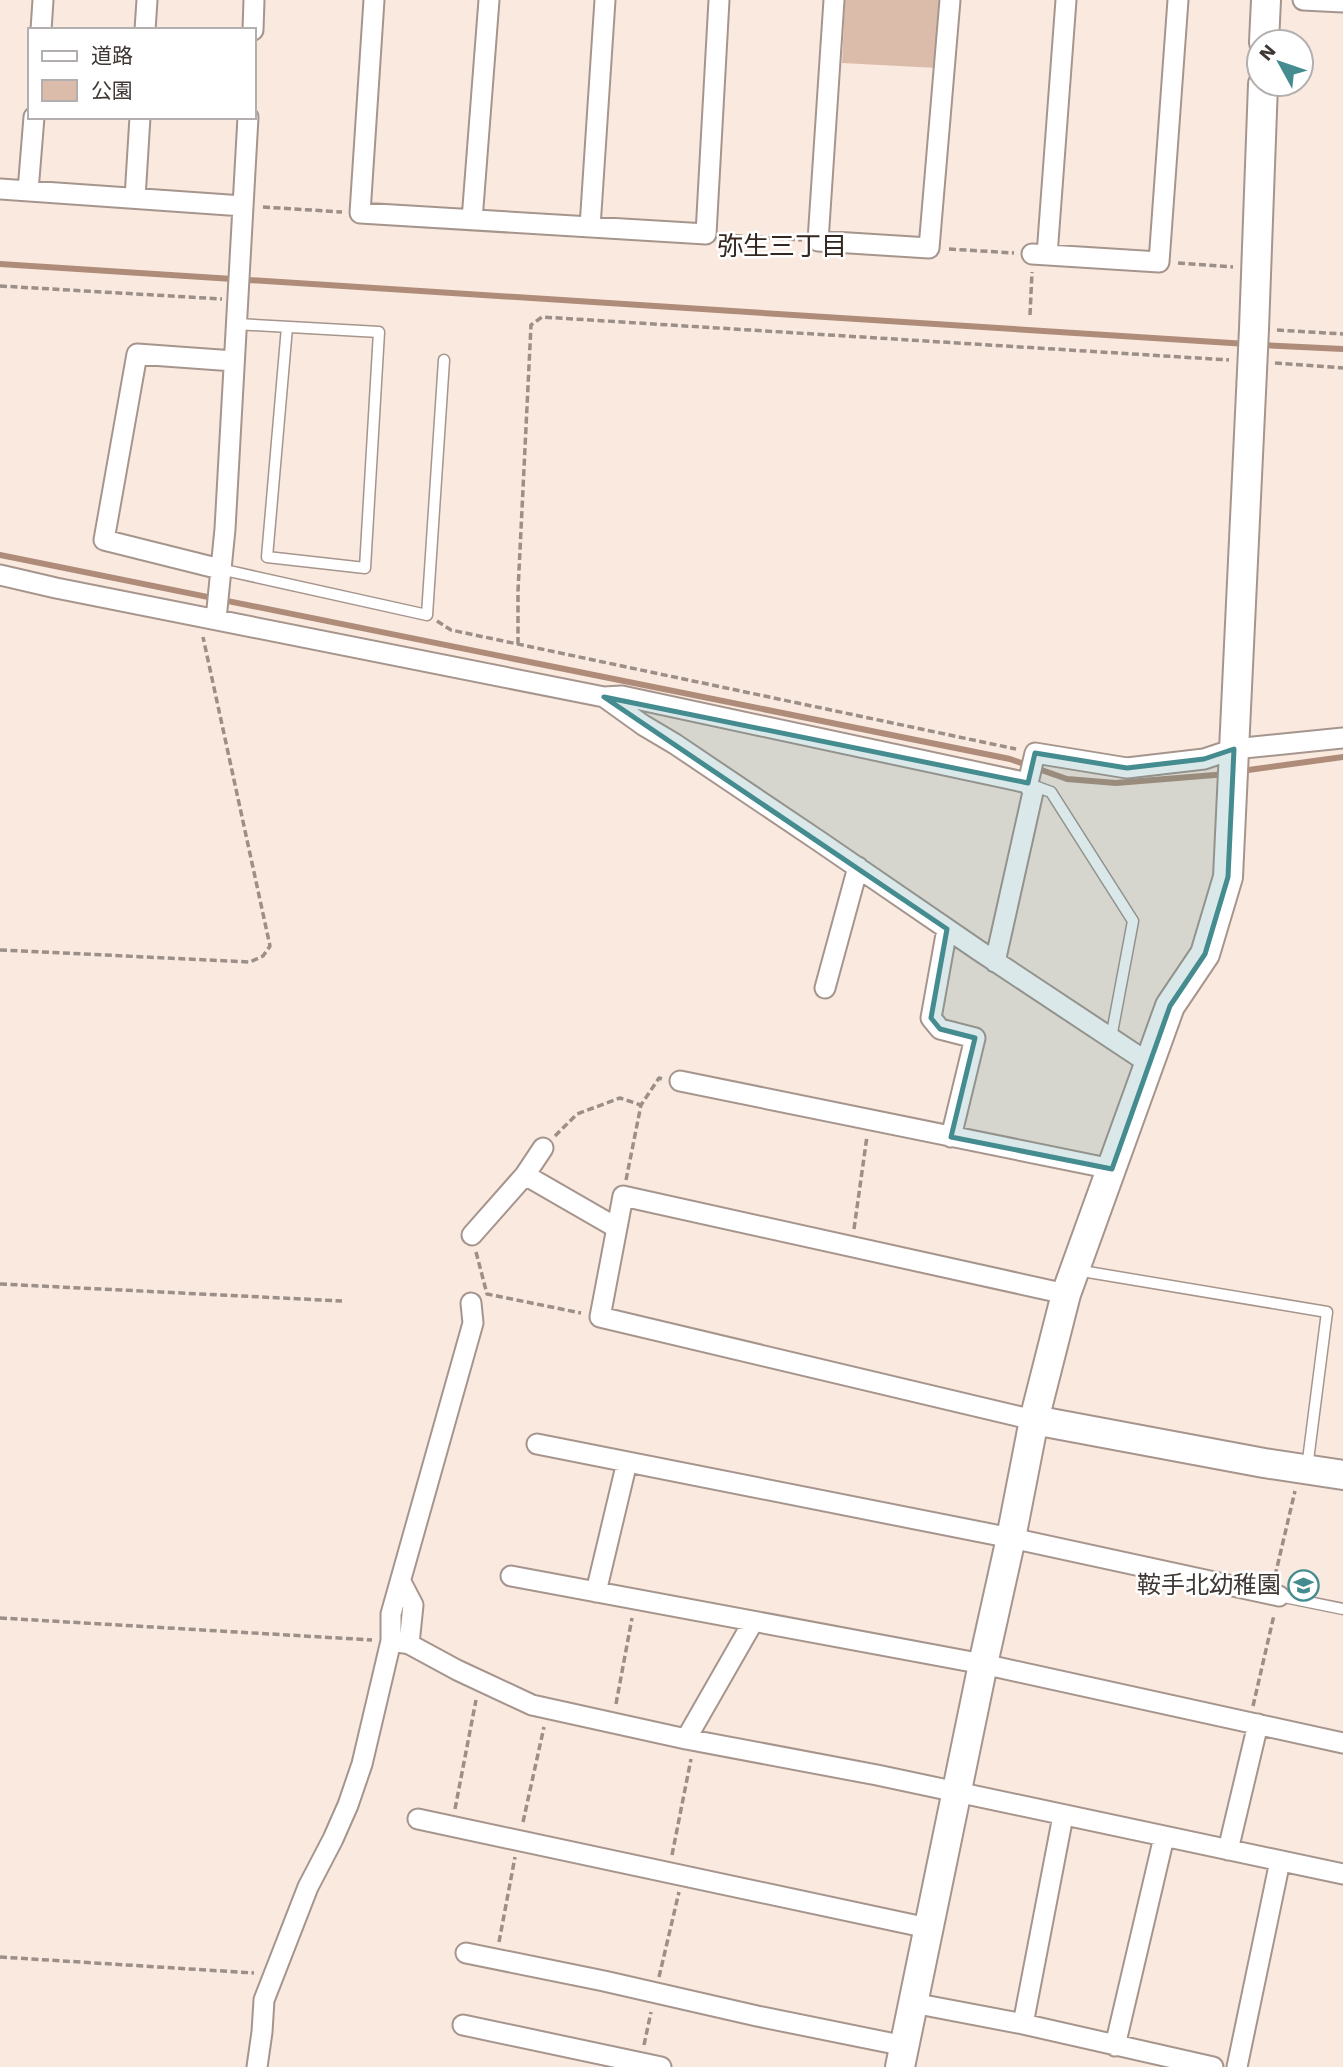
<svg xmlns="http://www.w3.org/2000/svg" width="1343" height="2067" viewBox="0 0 1343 2067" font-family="'Work Sans','Noto Sans JP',sans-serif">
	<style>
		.green { fill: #dbbcab }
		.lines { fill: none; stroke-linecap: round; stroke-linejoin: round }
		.stream { stroke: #af8c79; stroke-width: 6 }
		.lane-casing { stroke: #a6958d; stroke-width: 13 }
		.street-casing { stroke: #a6958d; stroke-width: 23 }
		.secondary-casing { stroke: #a6958d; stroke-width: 32 }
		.path { stroke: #9b8f88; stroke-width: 3.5; stroke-dasharray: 7 3.5; stroke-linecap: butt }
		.lane { stroke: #fff; stroke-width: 10 }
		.street { stroke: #fff; stroke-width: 19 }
		.secondary { stroke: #fff; stroke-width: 28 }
		.marked { fill: #448c90; fill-opacity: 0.2; stroke: #448c90; stroke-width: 5; stroke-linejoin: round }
		.labels { text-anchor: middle; stroke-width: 5; stroke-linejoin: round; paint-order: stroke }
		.poi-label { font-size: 24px; fill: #3f3834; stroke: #fff; text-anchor: end }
		.neighbourhood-label { font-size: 26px; fill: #342720; stroke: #fff }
	</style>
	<rect width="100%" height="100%" fill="#fae9df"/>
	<!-- green -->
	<path class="green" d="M845,0H940L937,68L842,63Z"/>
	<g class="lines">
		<!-- stream -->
		<path class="stream" d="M0,264L1247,344
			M1261,345L1343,349
			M0,555C337,620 673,692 1010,759L1067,779L1116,783L1227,774
			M1241,771L1343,757"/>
		<defs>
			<path id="lane" d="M236,324L379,332L365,568L267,557L287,327
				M220,569L427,615L444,360
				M1032,785L1051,792L1133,921L1111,1038
				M1076,1270L1327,1312L1307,1468
				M1279,1596L1343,1609"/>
			<path id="street" d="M374,0L360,213L706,234L719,0
				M834,0L818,241L929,248L950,0
				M1303,0L1343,2
				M41,30L43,0
				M145,30L147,0
				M253,30L254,0
				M0,189L243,206
				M28,191L34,117
				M135,198L140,117
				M472,220L489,0
				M590,227L605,0
				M1032,254L1159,262L1178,0
				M1047,255L1066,0
				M220,569L104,540L137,354L234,361
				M0,575L56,588L604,697L643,725L675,744L819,841L978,950L1150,1064
				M216,619L225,529L248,117
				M604,697L622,696L1028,783
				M947,929L931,1018L940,1029L975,1038L951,1137
				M995,962L1033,792L1028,783L1035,753L1127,768L1204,759L1234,749L1343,738
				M825,988L858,867
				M680,1081L1112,1169
				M525,1175L617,1228
				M472,1235L525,1175L543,1148
				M1034,1420L600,1317L623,1196L1066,1294
				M537,1444L1011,1538L1279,1596
				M511,1576L983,1664L1343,1743
				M401,1582L413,1605L409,1644
				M596,1592L627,1462
				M391,1641L409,1644L457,1670L532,1705L686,1739L877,1775L1343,1874
				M686,1739L753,1622
				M418,1819L928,1928
				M1228,1850L1258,1724
				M466,1953L604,1981L757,2016L905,2046
				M913,2003L1023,2024L1213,2067
				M1023,2024L1063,1816
				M463,2025L661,2067
				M1115,2046L1164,1837
				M257,2067L262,2032L264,2000L308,1887L333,1839L348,1805L362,1764L391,1641V1614L473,1323L471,1303
				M1237,2067L1280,1861"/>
			<path id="secondary" d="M1264,42L1266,0
				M1034,1420L1264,1463L1343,1475
				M900,2067L983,1664L1011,1538L1034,1420L1066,1294L1170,1006L1205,954L1228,877L1254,329L1263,84"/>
		</defs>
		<!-- lane casing -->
		<use href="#lane" class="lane-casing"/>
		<!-- street casing -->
		<use href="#street" class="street-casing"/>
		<!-- secondary casing -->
		<use href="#secondary" class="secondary-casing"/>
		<!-- path -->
		<path class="path" d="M263,207L342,212
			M725,235L802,240
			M949,249L1014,253
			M1178,263L1233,267
			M0,286L222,299
			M1030,315L1032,272
			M1277,330L1343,334
			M1275,363L1343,368
			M437,621L451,630L1016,749
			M518,644V591L531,325L542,317L1229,360
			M0,950L250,962L263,956L270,946L203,637
			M555,1136L577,1114L620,1098L641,1105
			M626,1180L641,1105L659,1078L662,1079
			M854,1229L867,1136
			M476,1252L487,1294L581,1313
			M0,1284L342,1301
			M1275,1576L1295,1491
			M0,1618L372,1640
			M616,1704L632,1618
			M1253,1706L1274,1615
			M455,1809L476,1700
			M523,1822L544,1727
			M672,1855L691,1759
			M499,1942L515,1857
			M0,1957L254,1973
			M659,1977L679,1892
			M644,2045L651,2012"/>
		<!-- lane -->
		<use href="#lane" class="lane"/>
		<!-- street -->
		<use href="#street" class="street"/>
		<!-- secondary -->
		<use href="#secondary" class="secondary"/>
	</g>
	<!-- marked area -->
	<path class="marked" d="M604,697L1028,783L1035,753L1127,768L1204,759L1234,749L1228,877L1205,954L1170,1006L1112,1169L951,1137L975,1038L940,1029L931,1018L947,929Z"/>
	<!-- icons -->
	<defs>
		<symbol id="school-ring" viewBox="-11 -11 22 22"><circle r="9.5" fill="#fff" stroke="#448c90" stroke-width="1.5"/><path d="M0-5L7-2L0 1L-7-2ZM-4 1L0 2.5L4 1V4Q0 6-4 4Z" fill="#448c90"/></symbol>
	</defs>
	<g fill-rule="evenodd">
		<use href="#school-ring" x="1286" y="1568" width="35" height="35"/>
	</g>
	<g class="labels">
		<!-- poi labels -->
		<g class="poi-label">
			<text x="1281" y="1593">鞍手北幼稚園</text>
		</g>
		<!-- neighbourhood labels -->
		<g class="neighbourhood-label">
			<text x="782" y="255">弥生三丁目</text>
		</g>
	</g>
	<!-- legend -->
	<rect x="28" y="28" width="228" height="91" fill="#ffffff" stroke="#b2afae" stroke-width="2"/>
	<rect x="42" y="51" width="35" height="10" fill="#ffffff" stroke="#b2afae" stroke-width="2"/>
	<text x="91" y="63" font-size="21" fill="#3f3834">道路</text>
	<rect x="42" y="80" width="35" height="21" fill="#dbbcab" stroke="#b2afae" stroke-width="2"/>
	<text x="91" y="98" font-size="21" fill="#3f3834">公園</text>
	<!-- north arrow -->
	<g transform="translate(1280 63) rotate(310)"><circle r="33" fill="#ffffff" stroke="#b2afae" stroke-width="2"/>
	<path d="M0-5L12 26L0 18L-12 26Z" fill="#448c90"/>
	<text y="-10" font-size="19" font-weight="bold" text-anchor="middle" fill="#3f3834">N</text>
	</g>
</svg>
